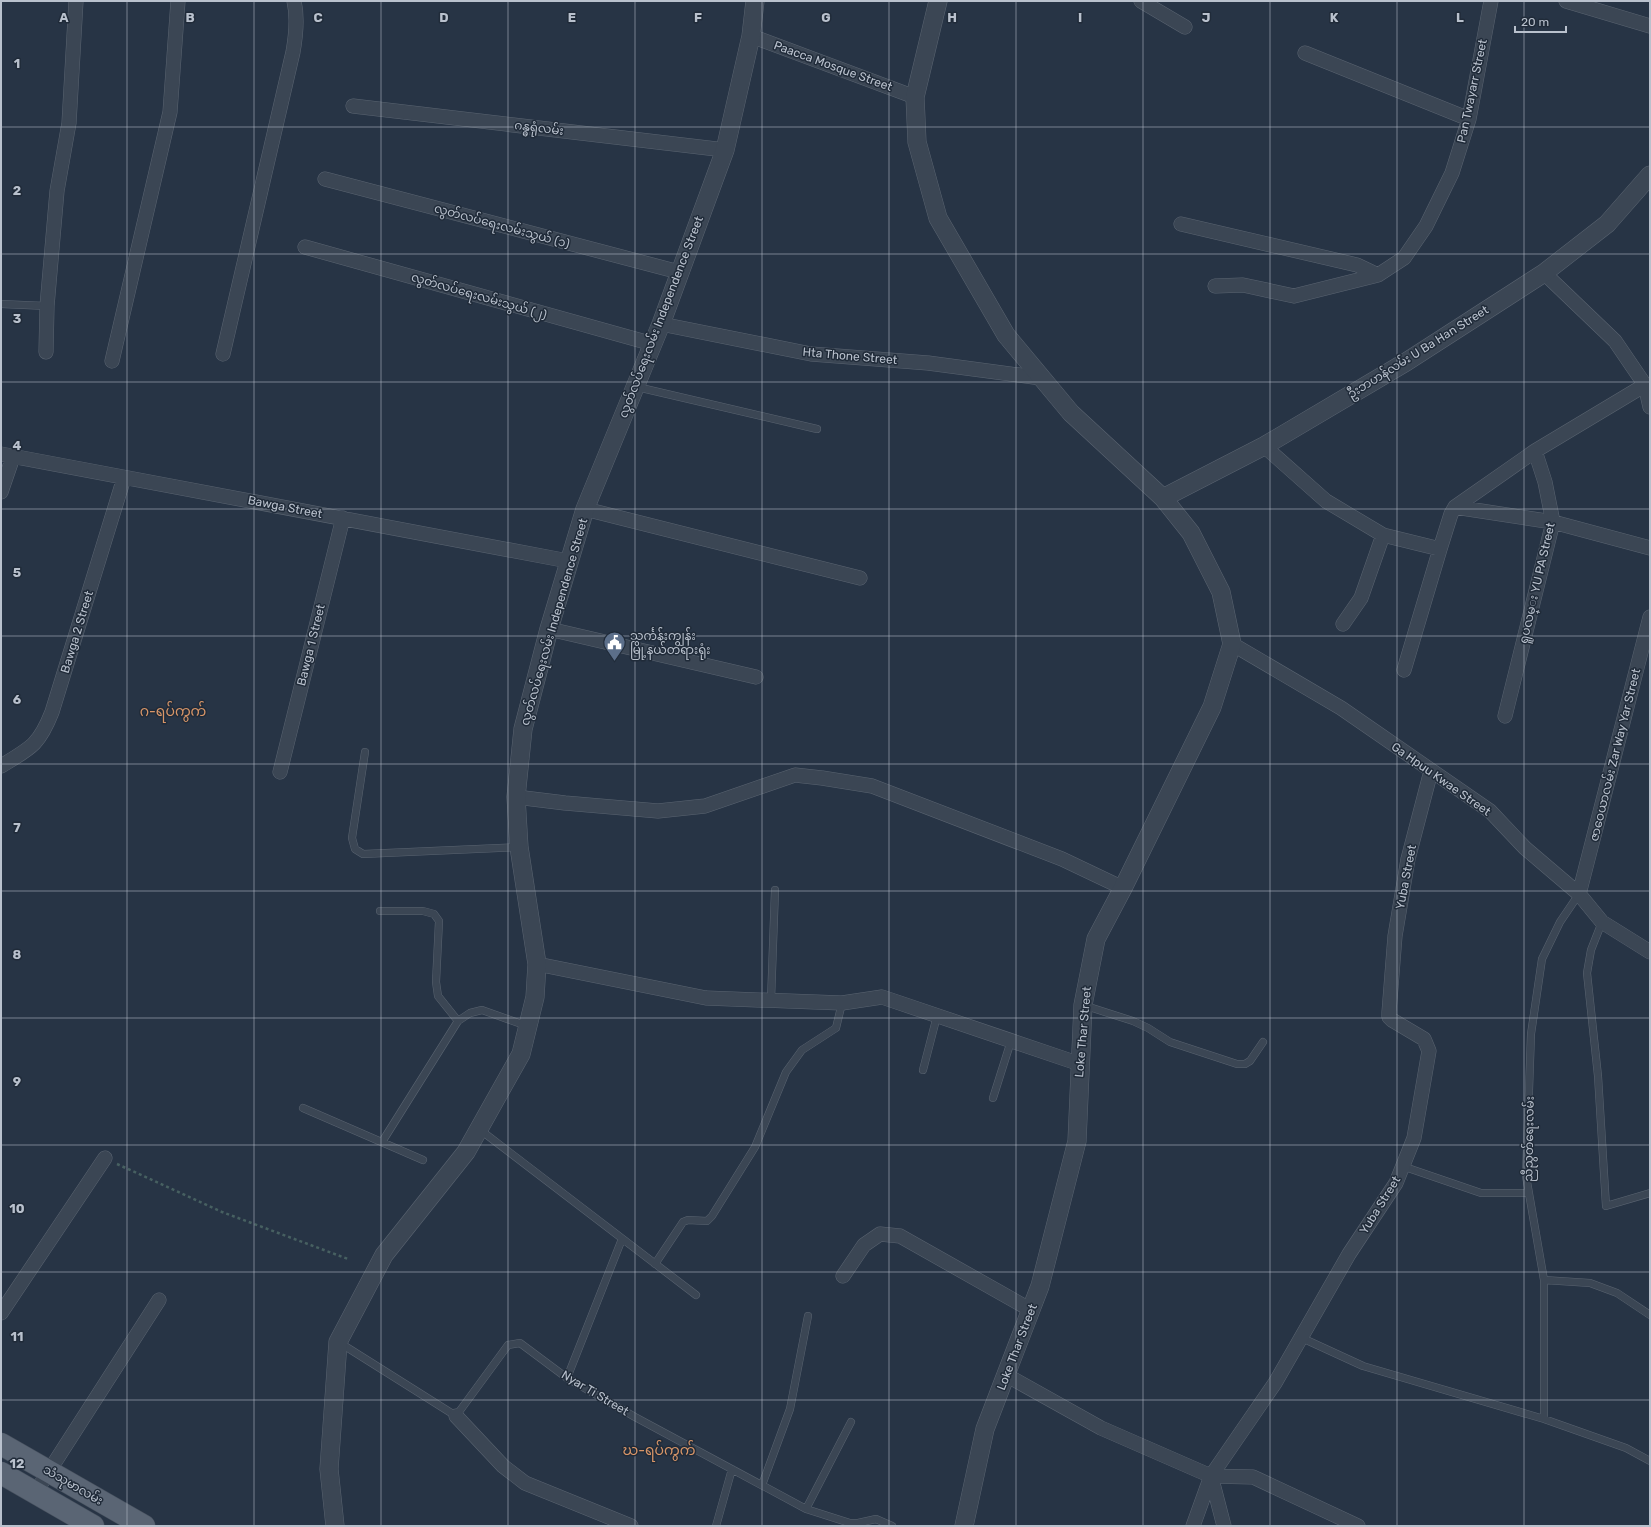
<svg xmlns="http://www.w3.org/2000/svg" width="1651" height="1527" viewBox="0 0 1651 1527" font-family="Rubik,'Noto Sans Myanmar',sans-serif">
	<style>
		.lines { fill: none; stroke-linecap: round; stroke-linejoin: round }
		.service-casing { stroke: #5a6471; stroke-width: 8 }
		.minor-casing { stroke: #5a6471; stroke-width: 15 }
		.tertiary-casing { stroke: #5a6471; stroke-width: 19 }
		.primary-casing { stroke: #454f5d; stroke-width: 23 }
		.path { stroke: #476061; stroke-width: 2.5; stroke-dasharray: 3 3; stroke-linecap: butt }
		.service { stroke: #3b4654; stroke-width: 7 }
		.minor { stroke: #3b4654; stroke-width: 14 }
		.tertiary { stroke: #3b4654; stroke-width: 18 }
		.primary { stroke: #5a6574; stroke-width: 22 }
		.grid { fill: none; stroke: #b9c1cd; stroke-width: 1; stroke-opacity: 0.55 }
		.labels { text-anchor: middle; stroke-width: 3; stroke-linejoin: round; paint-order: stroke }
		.street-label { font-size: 12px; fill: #b9c1cd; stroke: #202b39 }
		.poi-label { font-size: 12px; fill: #b9c1cd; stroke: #202b39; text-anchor: start }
		.quarter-label { font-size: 14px; fill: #d99668; stroke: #202b39 }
		.grid-label { font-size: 13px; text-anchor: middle; font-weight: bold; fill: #b9c1cd; stroke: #202b39; stroke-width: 3; stroke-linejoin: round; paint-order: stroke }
	</style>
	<rect width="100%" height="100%" fill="#273445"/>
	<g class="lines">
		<defs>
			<path id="service" d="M1,304L47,306
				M637,387L817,429
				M365,752L352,838L355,849L363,854L519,847
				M380,911H423L434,914L439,921L436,982L438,996L458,1021
				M1602,922L1591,950L1587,973L1598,1076L1606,1206L1650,1193
				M771,1000L775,890
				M1083,1005L1133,1021L1148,1028L1170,1042L1237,1064H1245L1250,1061L1263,1042
				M923,1070L937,1016
				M993,1098L1011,1041
				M303,1108L423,1160
				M479,1129L696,1295
				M382,1142L458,1021L470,1013L482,1010L527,1026
				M1402,1166L1481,1193H1529
				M655,1264L683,1222L688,1220L707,1221L712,1216L755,1147L786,1072L802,1050L836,1028L842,1003
				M1544,1280L1590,1283L1617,1293L1650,1315
				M1302,1338L1363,1366L1544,1419L1626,1448L1650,1461
				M340,1343L456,1416L508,1345L520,1343L567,1378L635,1417L806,1509L850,1523H858L876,1519L892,1526
				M567,1378L622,1239
				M1544,1419V1280L1526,1176L1531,1034L1542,959L1560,922L1579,894
				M762,1485L790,1409L808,1316
				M806,1509L851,1422
				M716,1526L732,1469"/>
			<path id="minor" d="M1141,1L1185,27
				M1566,1L1650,26
				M751,36L915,97
				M1305,53L1469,119
				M353,106L725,150
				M325,179L679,272
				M1181,224L1357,265L1378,275
				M305,247L653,344
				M1544,273L1615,341L1645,385L1650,407
				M1215,286L1243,285L1294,296L1378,275L1404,258L1426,226L1452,173L1469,119L1491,1
				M661,324L811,354L928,363L1041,378
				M46,352L47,306L57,191L69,123L76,1
				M223,354L293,52C296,35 298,18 294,1
				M112,361L170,112L178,1
				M1264,446L1326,501L1383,535L1440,549
				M1,454L568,561
				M1,492L13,457
				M1455,507L1553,522L1650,548
				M585,509L860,578
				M1343,624L1361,598L1383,535
				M549,629L756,677
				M1232,644L1341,708L1490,811L1525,848L1579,894L1602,922L1650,952
				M1404,670L1440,549L1451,514L1455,507L1535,451L1645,385
				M1505,716L1553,522L1545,482L1535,451
				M1,766C31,748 39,745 52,712L124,478
				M280,772L343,518
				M516,797L565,803L658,811L705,806L795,775L822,778L872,786L1062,859L1123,888
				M1579,894L1650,617
				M537,964L706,998L842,1003L882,997L1080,1064
				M843,1276L864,1245L880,1234L900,1236L1031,1310
				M1,1313L105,1158
				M1006,1375L1101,1428L1211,1476L1253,1477L1358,1526
				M456,1416L503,1466L525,1483L631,1526
				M1211,1476L1224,1526
				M35,1493L159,1300
				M1193,1526L1211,1476L1275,1383L1349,1254L1396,1183L1414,1138L1429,1051L1424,1039L1392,1020L1389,1017V1012L1395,936L1408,859L1431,771"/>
			<path id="tertiary" d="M938,1L915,97L917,142L938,218L1006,335L1071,413L1163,498L1191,533L1221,592L1232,644L1212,707L1123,888L1096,939L1083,1005L1077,1141L1040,1286L985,1429L964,1526
				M1163,498L1264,446L1406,362L1544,273L1607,224L1650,175
				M335,1526L329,1469L338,1342L384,1255L466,1152L521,1054L535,997L537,964L519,847L516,797L523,729L549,629L585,509L661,324L725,150L751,36L755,1"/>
			<path id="primary" d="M1,1444L144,1526
				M1,1473L93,1526"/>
		</defs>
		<!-- service casing -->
		<use href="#service" class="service-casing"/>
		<!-- minor casing -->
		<use href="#minor" class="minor-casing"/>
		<!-- tertiary casing -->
		<use href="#tertiary" class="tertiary-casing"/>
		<!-- primary casing -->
		<use href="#primary" class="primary-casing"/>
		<!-- path -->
		<path class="path" d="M117,1164L222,1212L348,1259"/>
		<!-- service -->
		<use href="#service" class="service"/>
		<!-- minor -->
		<use href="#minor" class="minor"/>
		<!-- tertiary -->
		<use href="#tertiary" class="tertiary"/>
		<!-- primary -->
		<use href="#primary" class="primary"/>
	</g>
	<!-- grid -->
	<path class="grid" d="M127,1V1526M254,1V1526M381,1V1526M508,1V1526M635,1V1526M762,1V1526M889,1V1526M1016,1V1526M1143,1V1526M1270,1V1526M1397,1V1526M1524,1V1526M1,127H1650M1,254H1650M1,382H1650M1,509H1650M1,636H1650M1,764H1650M1,891H1650M1,1018H1650M1,1145H1650M1,1272H1650M1,1400H1650"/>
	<!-- icons -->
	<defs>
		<symbol id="civic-pin" viewBox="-11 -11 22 30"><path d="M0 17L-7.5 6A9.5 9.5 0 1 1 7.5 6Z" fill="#5c6f8a" stroke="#202b39"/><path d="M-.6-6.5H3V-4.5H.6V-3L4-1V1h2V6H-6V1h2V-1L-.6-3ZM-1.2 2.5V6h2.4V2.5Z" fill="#fff"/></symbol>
	</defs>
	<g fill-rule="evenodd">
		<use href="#civic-pin" x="602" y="630" width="25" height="34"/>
	</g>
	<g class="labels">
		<!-- street labels -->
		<g class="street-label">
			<text transform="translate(833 66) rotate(20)" y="4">Paacca Mosque Street</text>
			<text transform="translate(1472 91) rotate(-78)" y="4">Pan Twayarr Street</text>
			<text transform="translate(539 128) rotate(7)" y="4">ဂန္ဓရုံလမ်း</text>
			<text transform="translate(502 226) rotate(15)" y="4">လွတ်လပ်ရေးလမ်းသွယ် (၁)</text>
			<text transform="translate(479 296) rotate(16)" y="4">လွတ်လပ်ရေးလမ်းသွယ် (၂)</text>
			<text transform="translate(661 317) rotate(-69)" y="4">လွတ်လပ်ရေးလမ်း Independence Street</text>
			<text transform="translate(1418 352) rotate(-32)" y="4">ဦးဘဟန်လမ်း U Ba Han Street</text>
			<text transform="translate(850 356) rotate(5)" y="4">Hta Thone Street</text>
			<text transform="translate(285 507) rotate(11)" y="4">Bawga Street</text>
			<text transform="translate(1537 583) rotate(-77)" y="4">ရူပလမ္း YU PA Street</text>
			<text transform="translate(554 622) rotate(-74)" y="4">လွတ်လပ်ရေးလမ်း Independence Street</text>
			<text transform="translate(77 632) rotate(-73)" y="4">Bawga 2 Street</text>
			<text transform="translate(311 645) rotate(-76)" y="4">Bawga 1 Street</text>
			<text transform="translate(1615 755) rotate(-76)" y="4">ဇာဝေယာလမ်း Zar Way Yar Street</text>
			<text transform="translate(1441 779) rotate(35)" y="4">Ga Hpuu Kwae Street</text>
			<text transform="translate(1406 877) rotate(-79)" y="4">Yuba Street</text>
			<text transform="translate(1083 1032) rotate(-85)" y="4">Loke Thar Street</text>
			<text transform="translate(1529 1139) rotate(-89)" y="4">ညီညွတ်ရေးလမ်း</text>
			<text transform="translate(1380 1205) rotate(-58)" y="4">Yuba Street</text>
			<text transform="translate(1017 1347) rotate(-69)" y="4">Loke Thar Street</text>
			<text transform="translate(595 1393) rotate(31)" y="4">Nyar Ti Street</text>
			<text transform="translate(73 1485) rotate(30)" y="4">သံသုမာလမ်း</text>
		</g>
		<!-- poi labels -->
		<g class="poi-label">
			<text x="630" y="640">သင်္ကန်းကျွန်း<tspan x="630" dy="14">မြို့နယ်တရားရုံး</tspan></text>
		</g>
		<!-- quarter labels -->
		<g class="quarter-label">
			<text x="173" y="716">ဂ-ရပ်ကွက်</text>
			<text x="659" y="1455">ဃ-ရပ်ကွက်</text>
		</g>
	</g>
	<g class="grid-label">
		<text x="64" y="22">A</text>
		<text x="190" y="22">B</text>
		<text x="318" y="22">C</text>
		<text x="444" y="22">D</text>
		<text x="572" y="22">E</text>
		<text x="698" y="22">F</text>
		<text x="826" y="22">G</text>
		<text x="952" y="22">H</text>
		<text x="1080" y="22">I</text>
		<text x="1206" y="22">J</text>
		<text x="1334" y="22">K</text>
		<text x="1460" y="22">L</text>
		<text x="17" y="68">1</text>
		<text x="17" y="195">2</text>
		<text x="17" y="323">3</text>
		<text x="17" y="450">4</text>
		<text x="17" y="577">5</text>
		<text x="17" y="704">6</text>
		<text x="17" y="832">7</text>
		<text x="17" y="959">8</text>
		<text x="17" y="1086">9</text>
		<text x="17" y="1213">10</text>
		<text x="17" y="1341">11</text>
		<text x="17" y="1468">12</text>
	</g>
	<!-- border -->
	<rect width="1651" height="1527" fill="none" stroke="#b9c1cd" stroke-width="4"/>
	<!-- scale -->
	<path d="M1515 26v6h51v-6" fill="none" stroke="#b9c1cd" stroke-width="2"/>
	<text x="1521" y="26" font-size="12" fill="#b9c1cd" stroke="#202b39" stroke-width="3" paint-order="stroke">20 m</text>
</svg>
